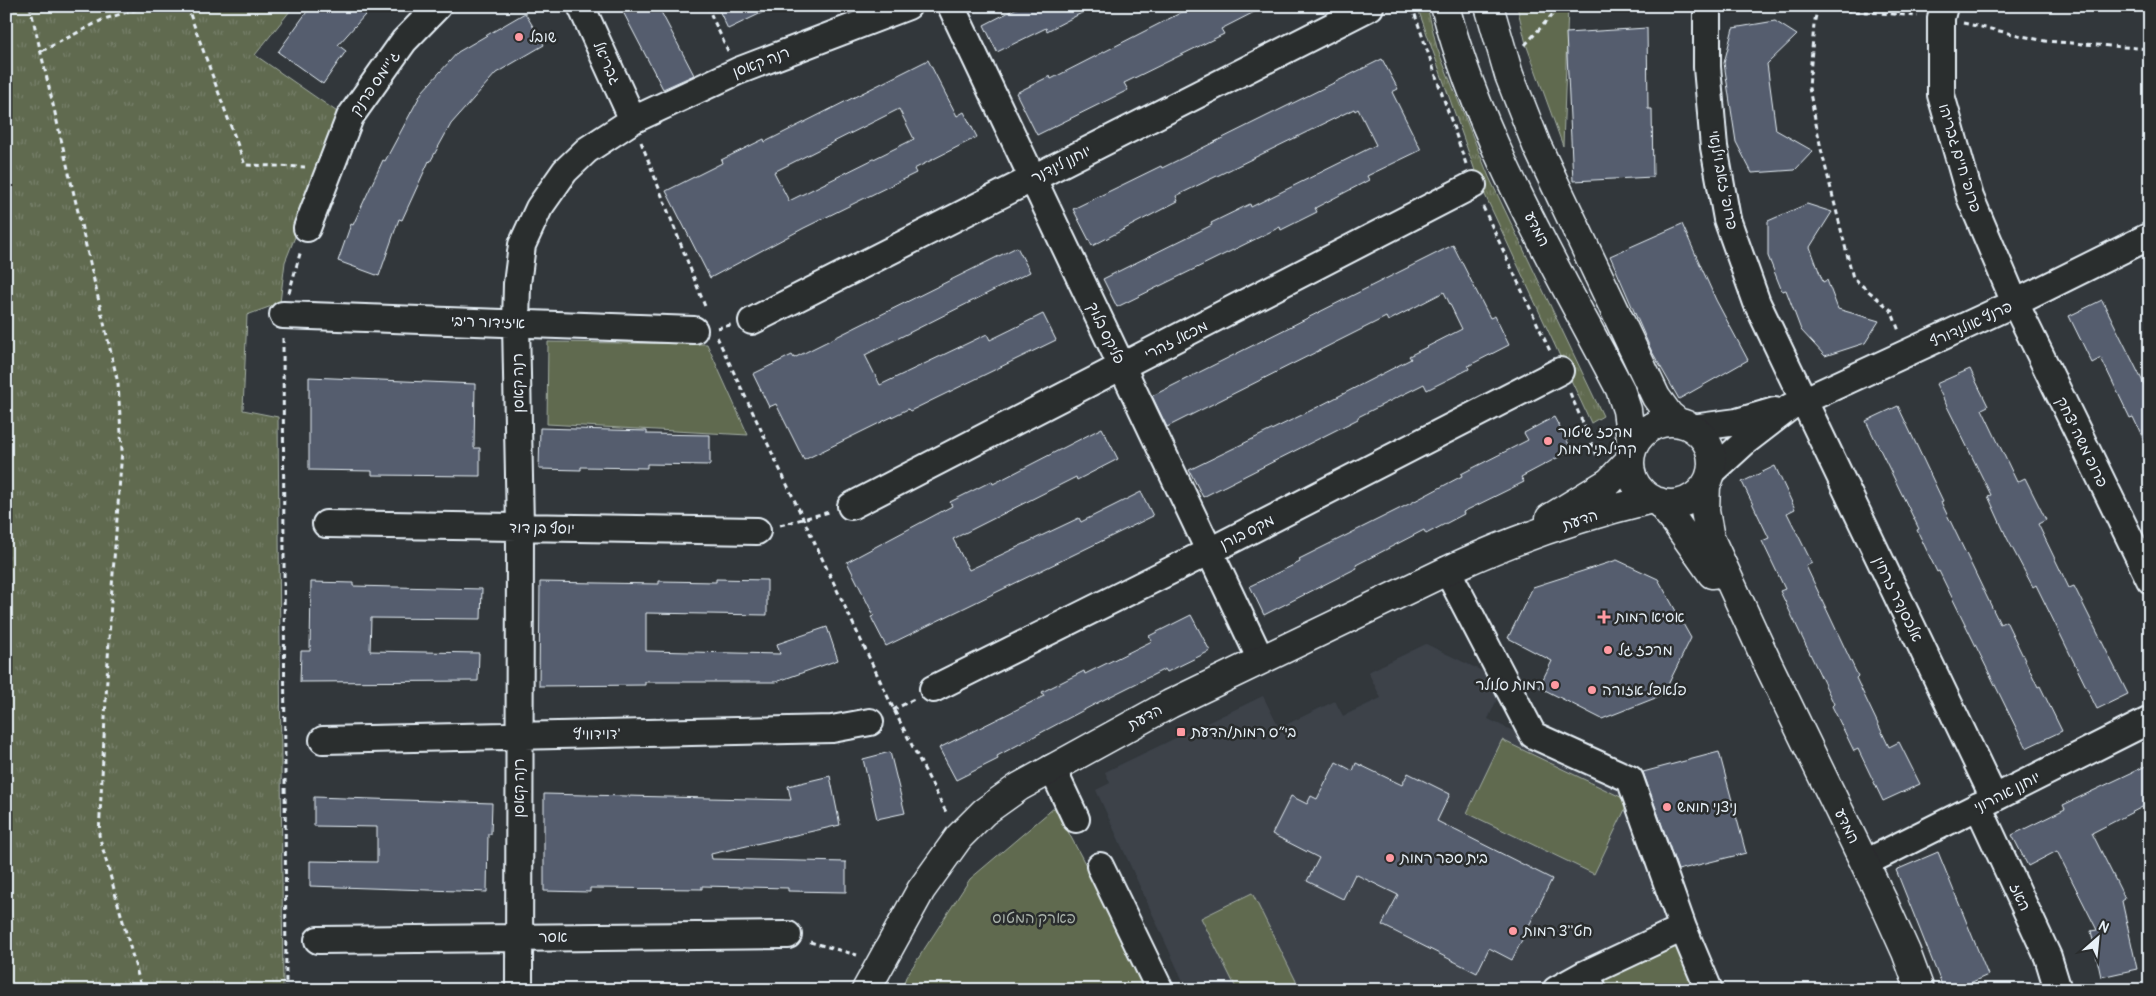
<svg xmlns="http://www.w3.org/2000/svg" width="2156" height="996" viewBox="0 0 2156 996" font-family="Pangolin,'Playpen Sans Hebrew',sans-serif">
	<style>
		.built { fill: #3c424a }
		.grass { fill: url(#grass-tufts); stroke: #a4aea4 }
		.green { fill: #606a50; stroke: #a4aea4 }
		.building { fill: #545d6e; stroke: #e8f1f8; fill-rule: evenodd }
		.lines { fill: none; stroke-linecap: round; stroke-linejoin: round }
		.street-casing { stroke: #e8f1f8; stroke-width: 30 }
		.secondary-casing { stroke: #e8f1f8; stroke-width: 31 }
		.path { stroke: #e8f1f8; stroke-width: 3; stroke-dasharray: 5 4; stroke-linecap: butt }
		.street { stroke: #2a2d2e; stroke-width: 26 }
		.secondary { stroke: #2a2d2e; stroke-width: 28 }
		.poi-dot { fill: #ff9aa2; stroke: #2a2d2e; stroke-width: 2 }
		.labels { text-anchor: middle; stroke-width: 5; stroke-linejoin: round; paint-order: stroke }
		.poi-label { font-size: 15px; fill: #e8f1f8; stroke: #2a2d2e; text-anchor: start }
		.street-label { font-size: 15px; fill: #e8f1f8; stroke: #2a2d2e }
		.park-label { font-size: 15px; fill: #abb4ac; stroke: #2a2d2e }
	</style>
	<defs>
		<pattern id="grass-tufts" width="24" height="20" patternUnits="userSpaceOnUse" patternTransform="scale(1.25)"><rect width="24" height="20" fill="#606a50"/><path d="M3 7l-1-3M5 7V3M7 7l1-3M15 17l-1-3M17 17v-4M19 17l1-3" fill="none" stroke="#77806a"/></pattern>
	</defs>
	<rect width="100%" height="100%" fill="#32373b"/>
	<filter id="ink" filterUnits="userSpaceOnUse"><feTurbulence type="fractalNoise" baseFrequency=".02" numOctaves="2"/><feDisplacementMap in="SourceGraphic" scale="10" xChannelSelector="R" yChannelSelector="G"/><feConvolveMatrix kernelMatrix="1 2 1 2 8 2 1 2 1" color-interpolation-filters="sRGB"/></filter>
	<g filter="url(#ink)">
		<!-- built -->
		<path class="built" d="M1426,644L1505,682L1488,719L1624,784L1680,926L1547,990H1187L1096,790L1110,783L1105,772L1263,696L1279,728L1335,701L1343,716L1381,698L1368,672Z"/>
		<!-- grass -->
		<path class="grass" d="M6,6H294L255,55L343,116L285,262L280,303L247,315L243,410L278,417L283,990H6Z
			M1417,6H1427L1437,48L1489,177L1603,416L1591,423L1479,182Z"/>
		<!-- green -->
		<path class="green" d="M1517,6H1568L1563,146L1526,44Z
			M548,342L707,344L748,435L547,424Z
			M1502,740L1629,801L1594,874L1467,813Z
			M1055,807L1152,990H901L906,977L970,879Z
			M1252,893L1297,983L1283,990H1237L1201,918Z
			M1680,926L1709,990H1547Z"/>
		<!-- building -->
		<path class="building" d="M311,6H373L338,45L346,51L323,84L278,52Z
			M620,6H658L694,75L663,89Z
			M717,6H776L728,29Z
			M1021,6H1095L1047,31L1046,28L997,52L984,25Z
			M1194,6H1266L1221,29L1224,34L1124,83L1128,90L1037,135L1016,93L1050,76L1051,79Z
			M525,13L544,45L496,73L451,124L430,162L429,161L402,220L399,219L379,276L338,261L351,224L353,225L383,160L385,161L422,92L458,52Z
			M1775,21L1797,35L1767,64L1776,130L1813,151L1795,170L1752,173L1736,142L1724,63L1733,28Z
			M1647,28L1648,109H1652L1653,177L1573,181L1566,33Z
			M1382,59L1398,89L1392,92L1421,150L1367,176L1369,180L1315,208L1317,212L1281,230L1280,227L1117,307L1103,279L1212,225L1211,223L1250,204L1251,207L1376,145L1358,109L1355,111L1354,109L1176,196L1178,201L1092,246L1073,209L1161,166L1162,168Z
			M928,60L957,116L964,112L977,137L914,169L916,173L804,228L710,278L666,191L722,163L721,160L764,139L765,142ZM899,109L914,139L789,201L774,172Z
			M1807,204L1832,212L1810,247L1823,282L1827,280L1838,309L1879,321L1865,343L1825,356L1801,330L1786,290L1782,291L1768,256V221Z
			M1682,224L1716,300L1748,360L1679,399L1651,350L1610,256Z
			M1453,245L1490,318L1495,316L1509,345L1468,366L1469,369L1427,390L1424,384L1358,417V419L1203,497L1189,470L1304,414L1411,359L1409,356L1462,329L1444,292L1388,321L1386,317L1167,427L1152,396Z
			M1017,247L1030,272L865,355L880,385L987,334L990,340L1043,314L1056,340L910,411L908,409L804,460L776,404L769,407L753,374L792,355L794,358Z
			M2102,300L2150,396V453L2133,417L2130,418L2101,358L2092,363L2069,316Z
			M1970,369L1988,406L1982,409L2017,482L2025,478L2046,520L2038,524L2069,588L2074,586L2128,694L2097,709L2036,585L2033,587L2007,538L1988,496L1991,495L1936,384Z
			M309,377L475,384L474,448H480V476L372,475V471L309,470Z
			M1898,406L1943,501L1941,502L2000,624L2006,621L2038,687L2040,686L2062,731L2026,748L1939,571L1937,572L1917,530L1919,529L1866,421Z
			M1554,417L1572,450L1521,477L1524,482L1463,512L1464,514L1426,534L1424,530L1356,565L1357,568L1264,615L1250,586L1300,562L1299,559L1411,503L1462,476L1461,474L1528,440L1524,433Z
			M540,428L647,431V434L710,435V465L647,464V468L581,467V470L539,469Z
			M1102,428L1118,459L1077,480L1076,477L953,539L969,570L1079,518L1081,522L1141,492L1153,516L886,646L871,617L874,616L847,562L952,506L950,502L992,481L993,484Z
			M1775,466L1795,509L1787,513L1812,563L1806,566L1858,676L1856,678L1889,747L1899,742L1920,784L1883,801L1858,749L1854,751L1832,706L1834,704L1780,591L1785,589L1762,541L1769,538L1742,482Z
			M1617,560L1658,579L1691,638L1663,695L1602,719L1539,687L1552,661L1508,638L1533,587Z
			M716,579L767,580V615L646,613V651L780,654L777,644L827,627L838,660L776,682H645V685L539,686L540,582L659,584V581L716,582Z
			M311,582L353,583V586L482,589L481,619L371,618L370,651L479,653L478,681L300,682L301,651H310Z
			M1191,615L1210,651L1167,672L1165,669L1099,702L997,756L998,759L956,780L939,748L1044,696L1042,692L1084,671L1085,674L1152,641L1149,636Z
			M890,752L905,813L877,819L863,759Z
			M1719,752L1746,853L1678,870L1643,772Z
			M1336,762L1353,771L1356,763L1402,785L1408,773L1450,794L1437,821L1552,879L1512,960L1489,948L1477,973L1382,925L1398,895L1355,874L1343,899L1307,881L1319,858L1272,834L1291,796L1307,804L1311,796L1317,799Z
			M2150,764V803L2092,833L2125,899L2122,901L2137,969L2101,977L2091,931L2097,930L2057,851L2028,866L2012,835L2065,809L2063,805Z
			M830,776L840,825L711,854L712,859L846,862V892L788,891V888L702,886V889L590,888V892L544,891V794L791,800L788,786Z
			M314,797L492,803L491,834H488L487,892L310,886V861L377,862V827L314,826Z
			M1938,852L1988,975L1954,990H1944L1896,870Z"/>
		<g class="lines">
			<defs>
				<path id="street" d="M581,6L633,120
					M951,6L1261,660
					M1707,6V67L1714,147L1727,219L1757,303L1994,798
					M1944,6L1941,18V95L1970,197L2015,303L2150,580
					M307,228L350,117L404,41L438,6
					M283,315L694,330
					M752,321L1370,7
					M1692,428L1737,422L1775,411
					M1711,473L1746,441L1790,407L2015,303L2150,236
					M851,506L1473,185
					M326,524L757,531
					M1447,570L1533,735L1630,779L1683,928L1709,990
					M933,689L1210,551L1560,371
					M323,740L832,729L870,722
					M1052,768L1076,819
					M1978,806L2048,957L2058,990
					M1865,863L2150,720
					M1100,866L1160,990
					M318,940L788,935
					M1585,974L1683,928
					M519,990L520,527L516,323L517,284L522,245L539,208L565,171L587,150L633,120L738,71L908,6
					M1556,990L1585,974L1593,989"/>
				<path id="secondary" d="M1445,6C1480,141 1556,266 1620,389L1627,410L1632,448
					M1489,6L1509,75L1537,146L1656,397L1669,415L1679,423
					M1630 463a41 41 0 1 1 82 0a41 41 0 1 1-82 0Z
					M1706,484L1705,511L1710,538L1768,664L1883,901L1906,952L1920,990
					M1659,502L1676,523L1712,574
					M1550,518L1609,482L1630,460
					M866,990L921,890L959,837L984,812L1019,787L1170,704L1461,564C1522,536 1587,515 1652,499"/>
			</defs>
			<!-- street casing -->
			<use href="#street" class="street-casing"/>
			<!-- secondary casing -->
			<use href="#secondary" class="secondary-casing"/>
			<!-- path -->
			<path class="path" d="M30,6L118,383L122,450L111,601L99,835L142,990
				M187,6L245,165L305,167
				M707,6L728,51
				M1412,6L1466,164
				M1818,7L1814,24L1809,88L1821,149L1853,278L1891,310L1899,331
				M1729,8H1817L1918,16
				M1963,23L2045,41L2150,49
				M1525,45L1560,6
				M42,51L104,19L148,6
				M641,142L706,309
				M1483,207L1550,351
				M289,293L301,250
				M717,328L731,325
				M717,337L894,710L947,814
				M283,338L286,990
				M1570,393L1598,458
				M780,525L829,512
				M893,710L914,699
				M810,942L857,955"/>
			<!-- street -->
			<use href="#street" class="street"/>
			<!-- secondary -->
			<use href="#secondary" class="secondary"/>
		</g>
	</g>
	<!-- markers -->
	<g class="poi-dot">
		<circle cx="519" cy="37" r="5"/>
		<circle cx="1548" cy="441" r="5"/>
		<path d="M1601.5 609.5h5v5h5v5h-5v5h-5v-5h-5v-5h5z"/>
		<circle cx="1608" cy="650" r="5"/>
		<circle cx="1555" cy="685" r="5"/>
		<circle cx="1592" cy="690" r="5"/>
		<rect x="1176" y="727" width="10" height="10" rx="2.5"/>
		<circle cx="1667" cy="807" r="5"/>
		<circle cx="1390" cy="858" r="5"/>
		<circle cx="1513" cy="931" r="5"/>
	</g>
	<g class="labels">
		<!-- poi labels -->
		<g class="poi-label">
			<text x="529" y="42">שובל</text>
			<text x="1558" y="437">מרכז שיטור<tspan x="1558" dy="17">קהילתי רמות</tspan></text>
			<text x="1615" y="622">אסיא רמות</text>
			<text x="1618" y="655">מרכז גל</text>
			<text x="1545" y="690" text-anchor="end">רמות סלולר</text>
			<text x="1602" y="695">פלאפל אזורה</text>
			<text x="1191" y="737">בי״ס רמות/הדעת</text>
			<text x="1677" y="812">ניצני חומש</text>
			<text x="1400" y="863">בית ספר רמות</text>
			<text x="1523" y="936">חט''צ רמות</text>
		</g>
		<!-- street labels -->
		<g class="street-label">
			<text transform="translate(761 62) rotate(-21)" y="5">רנה קאסן</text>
			<text transform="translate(607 63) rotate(66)" y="5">גבריאל</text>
			<text transform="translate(375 83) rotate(-55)" y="5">ג'יימס פרנק</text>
			<text transform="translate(1960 158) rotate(73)" y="5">פרופ' חיים גבריהו</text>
			<text transform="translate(1061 164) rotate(-27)" y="5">יוחנן לינדנר</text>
			<text transform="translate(1723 180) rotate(79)" y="5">פרופ' זאב וילנאי</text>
			<text transform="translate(1537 229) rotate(63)" y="5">המדע</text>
			<text transform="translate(488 322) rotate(2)" y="5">איזידור ריבי</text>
			<text transform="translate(1971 324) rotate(-25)" y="5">פרנץ אולנדורף</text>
			<text transform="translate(1106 333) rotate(64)" y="5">פליקס בלוך</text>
			<text transform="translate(1176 340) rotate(-27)" y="5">מכאל זהרי</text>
			<text transform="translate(518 383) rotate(-91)" y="5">רנה קאסן</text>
			<text transform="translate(2082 442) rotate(64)" y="5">פרופ משה יצחק</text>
			<text transform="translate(1580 520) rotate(-18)" y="5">הדעת</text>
			<text transform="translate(542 528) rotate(1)" y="5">יוסף בן דוד</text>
			<text transform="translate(1247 532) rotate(-27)" y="5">מקס בורן</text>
			<text transform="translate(1898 599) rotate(64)" y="5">אלכסנדר זרחין</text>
			<text transform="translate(1145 717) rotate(-28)" y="5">הדעת</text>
			<text transform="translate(597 734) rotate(-1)" y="5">דוידוויץ'</text>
			<text transform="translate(519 788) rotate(-90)" y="5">רנה קאסן</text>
			<text transform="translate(2007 792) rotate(-27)" y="5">יוחנן אהרוני</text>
			<text transform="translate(1847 826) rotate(64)" y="5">המדע</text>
			<text transform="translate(2020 897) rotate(65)" y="5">האז</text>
			<text x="553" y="942">אסר</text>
		</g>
		<!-- park labels -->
		<g class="park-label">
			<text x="1034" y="923">פארק המטוס</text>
		</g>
	</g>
	<!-- margin -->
	<rect width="2156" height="996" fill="none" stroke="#2a2d2e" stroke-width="25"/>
	<rect x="12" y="12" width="2131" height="971" fill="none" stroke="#e8f1f8" stroke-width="2" filter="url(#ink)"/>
	<!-- north arrow -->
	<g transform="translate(2098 938) rotate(27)" stroke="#2a2d2e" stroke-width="4" paint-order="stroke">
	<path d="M0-4L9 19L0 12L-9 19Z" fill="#e8f1f8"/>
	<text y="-8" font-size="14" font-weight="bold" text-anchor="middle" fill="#e8f1f8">N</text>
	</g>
</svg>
